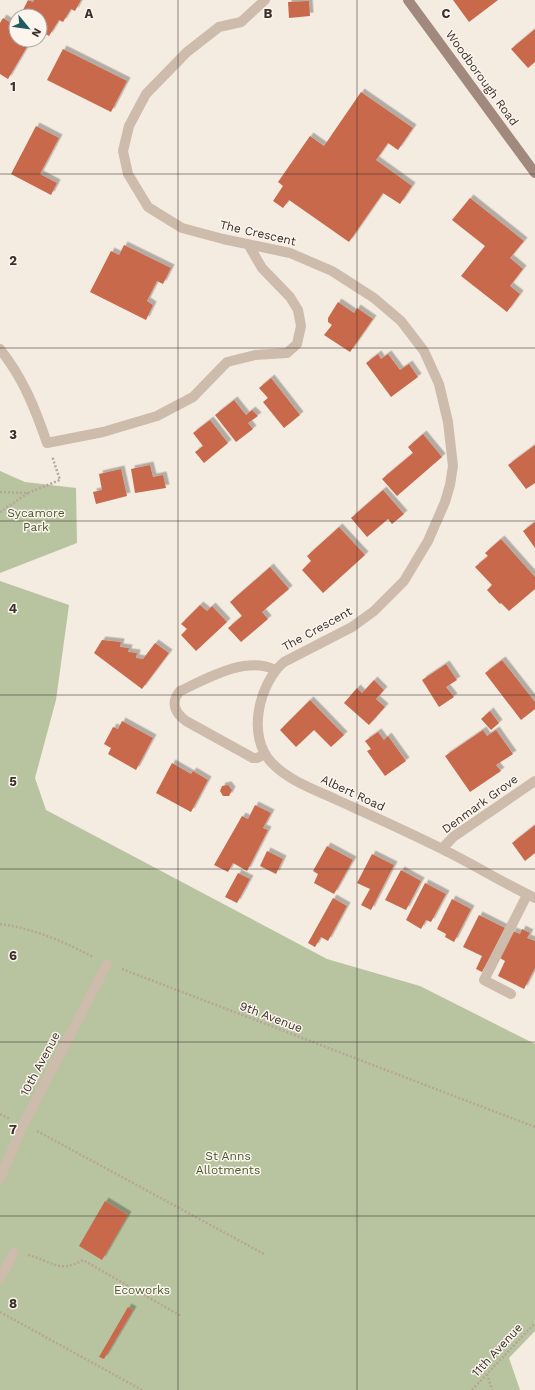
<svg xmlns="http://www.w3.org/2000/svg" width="535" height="1390" viewBox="0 0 535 1390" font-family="'Work Sans',sans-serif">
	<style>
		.green { fill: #b8c4a0 }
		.building { fill: #c8694b; filter: url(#shadow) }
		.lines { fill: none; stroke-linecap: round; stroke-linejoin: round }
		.path { stroke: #b9a596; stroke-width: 2.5; stroke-dasharray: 2 2; stroke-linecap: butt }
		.service { stroke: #cdbbac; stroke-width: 10 }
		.minor { stroke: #cdbbac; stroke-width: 10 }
		.secondary { stroke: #a18a7d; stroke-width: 10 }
		.grid { fill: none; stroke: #3b302b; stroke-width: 1; stroke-opacity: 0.55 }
		.labels { text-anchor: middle; stroke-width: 3; stroke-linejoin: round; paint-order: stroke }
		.street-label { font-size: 12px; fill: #3b302b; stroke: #fbf5ee }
		.park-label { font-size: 12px; fill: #4a5a2e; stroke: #fbf5ee }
		.grid-label { font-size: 13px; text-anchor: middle; font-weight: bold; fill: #3b302b; stroke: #fbf5ee; stroke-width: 3; stroke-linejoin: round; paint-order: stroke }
	</style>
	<defs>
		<filter id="shadow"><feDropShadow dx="3.5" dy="-3.5" stdDeviation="0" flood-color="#0004"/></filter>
	</defs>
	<rect width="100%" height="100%" fill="#f4ebe1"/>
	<!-- green -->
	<path class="green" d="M0,471L25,482L76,488L77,543L0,573Z
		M0,581L69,605L56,700L35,778L46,810L327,959L420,986L535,1044V1331L509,1358L520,1390H0Z"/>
	<!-- building -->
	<path class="building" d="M28,0L33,2L34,0H81L75,11L71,9L63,22L59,20L49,36L40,31V16H20Z
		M453,0H498L469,22Z
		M309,1L310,16L289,18L288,2Z
		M3,18L16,26V40H31L8,79L0,74V23Z
		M535,29V62L528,68L511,49Z
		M63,49L127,81L111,112L47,80Z
		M361,92L413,128L398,150L388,143L376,160L412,186L400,204L383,193L349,242L289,200L283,208L273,201L283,186L278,182L310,136L324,146Z
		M36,126L59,138L40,174L57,183L51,195L11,174Z
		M470,198L524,241L510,258L523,269L510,286L520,294L507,312L461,276L485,246L452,220Z
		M124,245L171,268L163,284L157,281L147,301L153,305L146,320L90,292L111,251L119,255Z
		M338,302L354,313L357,308L373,319L350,352L324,335L332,325L328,322V318Z
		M378,354L381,359L388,354L400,370L409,364L418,377L391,397L366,363Z
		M271,378L300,415L284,428L263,402L268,398L259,388Z
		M234,400L246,415L252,410L258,416L248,423L253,429L236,442L215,415Z
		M210,420L228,443L204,463L195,452L203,446L193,433Z
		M423,434L442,457L397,496L382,479L413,453L408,447Z
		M535,445V483L526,489L508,465Z
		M150,465L153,477L163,475L166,488L135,493L131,469Z
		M121,469L127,496L96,504L93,492L102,490L99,474Z
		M383,490L404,514L392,524L388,519L367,537L351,518Z
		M535,522V548L523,531Z
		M339,527L365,555L323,593L302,570L311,561L307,556Z
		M501,539L535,577V589L509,611L501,603L500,604L487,590L492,585L475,567L488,556L485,553Z
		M270,567L289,589L262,612L268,619L241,642L228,628L242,616L230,602Z
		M200,605L207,611L212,606L227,622L196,651L181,635L187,629L181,624Z
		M102,640L121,642L120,647L129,648L128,652L137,653L136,658L143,659L155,643L169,653L142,689L94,653Z
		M502,660L535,702V709L521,720L485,673Z
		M446,664L457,680L446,687L454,697L439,707L422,680Z
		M374,680L384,690L376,699L385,707L369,725L344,703L357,688L362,693Z
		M310,700L344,735L331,747L314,730L296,747L280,730Z
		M490,711L499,723L491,730L481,719Z
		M122,721L153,738L136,770L108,754L111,748L104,744L113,727L118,729Z
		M483,730L487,736L496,730L513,754L496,765L501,771L470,792L445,756Z
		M378,732L384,740L388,736L406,761L385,776L367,751L371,749L365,741Z
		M172,763L191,774L193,771L208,780L191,812L156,793Z
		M228,785L232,790L229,796H223L220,791L222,786Z
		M255,805L271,813L263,828L268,830L247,871L233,863L228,872L214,865L242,816L248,819Z
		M535,825V853L525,861L512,843Z
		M327,846L353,860L334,894L314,883L318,874L313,871Z
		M267,851L283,859L276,874L260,866Z
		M372,854L394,865L371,910L361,905L370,889L357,883Z
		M401,870L421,881L406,910L385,900Z
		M238,873L250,879L237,903L225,897Z
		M425,883L446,894L431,922L426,920L421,929L406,920Z
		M333,898L347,906L328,941L321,937L315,947L308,943Z
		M452,899L471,909L454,942L445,937L446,934L437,929Z
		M479,915L505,928L482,972L476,969L482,956L463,947Z
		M522,929L530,933L527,938L535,941V968L524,989L498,976L505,961L500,958L513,931L520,934Z
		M105,1201L128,1215L102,1260L79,1246Z
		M128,1307L133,1310L104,1359L99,1357Z"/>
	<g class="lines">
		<!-- path -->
		<path class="path" d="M0,492L28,493L0,512
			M28,493L60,480L52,456
			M0,924C32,928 65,942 93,957
			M122,969L535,1127
			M0,1114L10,1119
			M37,1131L264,1254
			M28,1255C52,1261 58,1274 83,1260L181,1316
			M0,1312L142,1390
			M487,1374L492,1390
			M472,1390L535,1323"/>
		<!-- service -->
		<path class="service" d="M265,754L257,758H253L186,721C175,713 170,702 180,691C206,679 246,655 275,670
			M511,994L484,980L527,895
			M0,1178L23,1125L107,964
			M0,1279L14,1252"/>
		<!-- minor -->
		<path class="minor" d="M265,0L241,22L219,27L187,52L146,94L129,126L123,151L128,174L148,207L182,228L223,239L290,253L332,271L374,298L401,321L424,351L439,384L448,422L453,466L450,485L445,502L428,541L404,581L374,611L352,627L284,662C259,683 246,737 272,763C288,780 313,789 335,799C370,815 406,831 442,849C473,864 503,883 535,898
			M0,349C23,378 35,408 47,443L103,432L157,416L193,397L227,362L255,355L287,353L297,344L301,326L298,310L290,297L262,268L248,244
			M442,849L453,837L535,781"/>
		<!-- secondary -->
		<path class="secondary" d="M408,0L535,173"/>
	</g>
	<!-- grid -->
	<path class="grid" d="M178,0V1390M357,0V1390M0,174H535M0,348H535M0,521H535M0,695H535M0,869H535M0,1042H535M0,1216H535"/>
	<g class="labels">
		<!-- street labels -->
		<g class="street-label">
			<text transform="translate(482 78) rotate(54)" y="4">Woodborough Road</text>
			<text transform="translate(258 233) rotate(13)" y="4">The Crescent</text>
			<text transform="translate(317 629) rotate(-29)" y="4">The Crescent</text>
			<text transform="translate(353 793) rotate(25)" y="4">Albert Road</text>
			<text transform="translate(480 804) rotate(-36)" y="4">Denmark Grove</text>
			<text transform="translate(271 1017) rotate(21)" y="4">9th Avenue</text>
			<text transform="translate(40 1064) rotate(-62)" y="4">10th Avenue</text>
			<text transform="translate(497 1350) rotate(-47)" y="4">11th Avenue</text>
		</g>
		<!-- park labels -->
		<g class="park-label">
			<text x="36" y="517">Sycamore<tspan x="36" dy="14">Park</tspan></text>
			<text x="228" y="1160">St Anns<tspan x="228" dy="14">Allotments</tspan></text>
			<text x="142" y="1294">Ecoworks</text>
		</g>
	</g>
	<g class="grid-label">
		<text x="89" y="18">A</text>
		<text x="268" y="18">B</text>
		<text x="446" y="18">C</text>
		<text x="13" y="91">1</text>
		<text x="13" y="265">2</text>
		<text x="13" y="439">3</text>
		<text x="13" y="613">4</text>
		<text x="13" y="786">5</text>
		<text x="13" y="960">6</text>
		<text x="13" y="1134">7</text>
		<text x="13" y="1308">8</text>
	</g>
	<!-- north arrow -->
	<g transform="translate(28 28) rotate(119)"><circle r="19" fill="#fbf5ee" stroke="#aea6a0"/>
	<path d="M0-3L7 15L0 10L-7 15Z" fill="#1f5a5e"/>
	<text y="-6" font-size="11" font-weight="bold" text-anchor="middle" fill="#3b302b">N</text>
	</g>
</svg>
